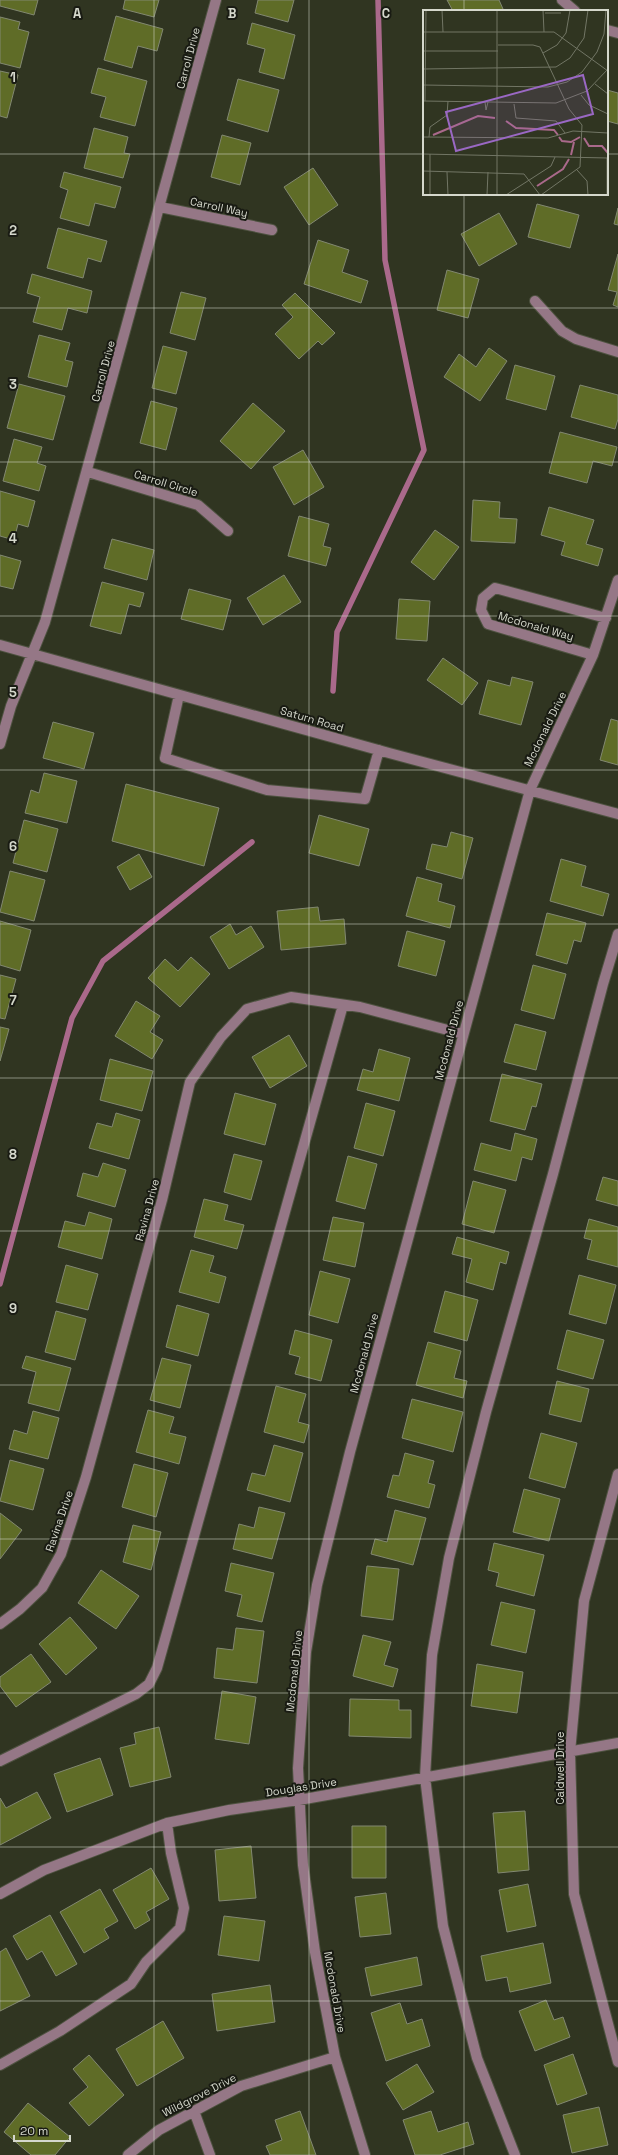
<svg xmlns="http://www.w3.org/2000/svg" width="618" height="2155" viewBox="0 0 618 2155" font-family="'Space Grotesk',sans-serif">
	<style>
		.lines { fill: none; stroke-linecap: round; stroke-linejoin: round }
		.stream { stroke: #aa698b; stroke-width: 5.5 }
		.building { fill: #5f6c27; stroke: #828871 }
		.minor-casing { stroke: #4e5240; stroke-width: 12 }
		.minor { stroke: #957786; stroke-width: 10 }
		.grid { fill: none; stroke: #d5d8cc; stroke-width: 1; stroke-opacity: 0.55 }
		.labels { text-anchor: middle; stroke-width: 4; stroke-linejoin: round; paint-order: stroke }
		.street-label { font-size: 11px; fill: #d5d8cc; stroke: #191b13 }
		.inset-river { fill: none; stroke: #aa698b; stroke-width: 2 }
		.inset-road { fill: none; stroke: #727665; stroke-width: 1 }
		.view { fill: #9a68c4; fill-opacity: 0.15; stroke: #9a68c4; stroke-width: 2 }
		.inset-edge { fill: none; stroke: #d5d8cc; stroke-width: 2 }
		.grid-label { font-size: 13px; text-anchor: middle; font-weight: bold; fill: #d5d8cc; stroke: #191b13; stroke-width: 4; stroke-linejoin: round; paint-order: stroke }
	</style>
	<rect width="100%" height="100%" fill="#303521"/>
	<g class="lines">
		<!-- stream -->
		<path class="stream" d="M333,691L337,632L424,450L385,260L378,0
			M0,1284L72,1018L103,961L252,842"/>
	</g>
	<!-- building -->
	<path class="building" d="M0,0H38L34,15L0,6Z
		M125,0H159L154,17L123,9Z
		M258,0H294L288,22L255,13Z
		M447,0H499L503,9L500,11H453Z
		M116,16L163,29L157,51L138,46L132,68L104,60Z
		M0,17L20,22L18,29L29,32L20,68L0,63Z
		M252,23L295,35L284,79L259,72L265,49L247,44Z
		M98,68L147,81L135,126L100,117L106,97L91,93Z
		M0,71L18,75L7,118L0,116Z
		M238,79L279,90L268,132L227,120Z
		M607,90L618,93V124L607,121Z
		M94,128L128,137L124,153L130,154L123,178L84,168Z
		M222,135L251,143L240,185L211,177Z
		M313,168L338,205L309,225L284,187Z
		M64,172L121,187L115,208L95,203L89,226L60,218L68,190L60,187Z
		M537,204L579,215L570,248L528,237Z
		M618,208V225L614,224Z
		M499,213L517,244L479,266L461,234Z
		M58,228L107,241L101,262L88,258L83,278L47,268Z
		M318,240L349,250L342,272L368,281L361,303L304,284Z
		M618,254V307L613,305L617,292L608,290Z
		M447,270L479,279L468,318L437,310Z
		M32,274L92,291L87,313L68,308L62,330L33,322L40,297L27,293Z
		M181,292L206,298L195,340L170,333Z
		M295,293L335,333L322,345L318,341L299,359L275,334L293,317L282,305Z
		M39,335L70,343L65,360L73,362L67,387L28,377Z
		M163,346L187,352L176,394L152,388Z
		M489,348L507,361L480,401L444,377L459,354L476,367Z
		M515,365L555,376L546,410L506,399Z
		M19,384L65,396L53,440L7,428Z
		M580,385L618,395V419L615,429L571,417Z
		M151,401L177,408L166,450L140,443Z
		M253,403L285,431L251,469L220,441Z
		M560,432L617,447L612,466L593,461L587,483L549,473Z
		M14,439L42,447L37,463L46,466L39,491L3,481Z
		M303,450L324,487L294,505L273,467Z
		M0,491L35,501L28,527L18,524L14,540L0,536Z
		M473,500L500,502L499,518L517,519L515,543L471,541Z
		M549,507L594,520L586,544L603,549L598,566L561,555L565,542L541,535Z
		M299,516L329,524L323,546L331,548L326,566L288,556Z
		M435,530L459,547L434,580L411,562Z
		M112,539L154,550L147,580L104,568Z
		M0,555L21,561L13,589L0,586Z
		M284,575L301,602L263,625L247,598Z
		M102,582L144,593L140,607L129,604L121,634L90,626Z
		M189,589L231,600L223,630L181,619Z
		M399,599L430,601L427,641L396,639Z
		M443,658L478,683L462,705L427,680Z
		M512,677L533,682L521,725L479,714L488,680L510,686Z
		M611,719L618,721V765L600,760Z
		M53,722L94,733L84,769L43,758Z
		M44,773L77,781L67,823L25,813L31,790L39,793Z
		M126,784L219,808L204,866L112,841Z
		M319,815L369,829L359,866L309,853Z
		M24,820L58,829L47,872L13,863Z
		M451,832L473,838L462,879L426,869L432,844L447,847Z
		M139,854L152,877L130,890L117,867Z
		M561,859L586,866L581,886L609,894L603,916L550,901Z
		M10,871L45,880L34,921L0,912Z
		M417,877L442,884L438,901L455,906L450,928L406,916Z
		M318,907L320,921L344,919L346,944L281,950L277,911Z
		M547,913L586,923L581,942L574,940L567,964L536,955Z
		M0,921L31,930L20,971L0,965Z
		M230,924L236,935L251,926L264,947L229,969L210,937Z
		M407,931L445,941L436,976L398,966Z
		M191,957L210,974L180,1007L148,978L165,959L178,971Z
		M533,965L566,974L554,1019L521,1010Z
		M0,975L16,979L5,1019L0,1018Z
		M136,1001L160,1016L150,1032L163,1040L152,1059L115,1036Z
		M515,1024L546,1032L536,1070L504,1062Z
		M0,1027L9,1029L0,1061Z
		M289,1035L307,1066L270,1088L252,1057Z
		M379,1049L410,1058L399,1101L357,1090L363,1069L373,1072Z
		M110,1059L153,1071L142,1111L100,1100Z
		M502,1074L542,1084L536,1107L532,1106L525,1130L490,1121Z
		M235,1093L276,1104L265,1145L224,1134Z
		M366,1103L395,1111L383,1156L354,1148Z
		M116,1113L140,1120L129,1159L89,1148L97,1123L112,1127Z
		M515,1133L537,1139L532,1160L522,1157L516,1181L474,1170L481,1143L511,1151Z
		M234,1154L262,1161L251,1200L224,1192Z
		M348,1156L377,1164L365,1209L336,1201Z
		M103,1163L126,1170L115,1207L77,1196L83,1173L98,1177Z
		M603,1177L618,1181V1206L596,1200Z
		M473,1181L506,1190L494,1233L462,1224Z
		M204,1199L228,1205L224,1220L244,1225L237,1249L194,1237Z
		M89,1212L112,1219L102,1259L58,1247L65,1221L85,1226Z
		M333,1217L364,1223L355,1267L323,1260Z
		M589,1219L618,1227V1267L587,1259L592,1240L584,1238Z
		M457,1237L509,1252L506,1264L500,1262L493,1290L466,1282L472,1259L452,1254Z
		M191,1250L214,1256L209,1272L226,1277L219,1303L179,1292Z
		M66,1265L98,1274L88,1310L56,1302Z
		M320,1271L350,1279L338,1323L309,1315Z
		M579,1275L616,1285L606,1324L569,1314Z
		M445,1291L478,1300L467,1341L434,1332Z
		M177,1305L209,1314L198,1356L166,1347Z
		M56,1311L86,1319L75,1360L45,1352Z
		M295,1330L332,1340L321,1381L295,1374L300,1357L289,1354Z
		M567,1330L604,1340L593,1379L557,1369Z
		M428,1342L461,1351L454,1378L467,1381L463,1398L416,1385Z
		M26,1356L71,1368L59,1411L28,1403L36,1372L22,1368Z
		M162,1358L191,1365L180,1408L150,1400Z
		M557,1381L589,1389L581,1422L549,1414Z
		M276,1386L306,1394L298,1422L309,1425L304,1443L264,1432Z
		M412,1399L463,1412L453,1452L402,1438Z
		M148,1410L174,1417L169,1433L186,1437L179,1464L136,1452Z
		M33,1411L59,1418L48,1459L9,1449L14,1430L27,1434Z
		M541,1433L577,1443L565,1488L529,1478Z
		M274,1445L303,1453L290,1502L247,1490L252,1473L265,1476Z
		M405,1453L434,1461L428,1483L435,1485L429,1508L387,1497L393,1475L399,1476Z
		M10,1460L44,1469L33,1510L0,1501Z
		M134,1464L168,1473L156,1517L122,1507Z
		M524,1489L560,1499L549,1541L513,1532Z
		M259,1507L285,1513L272,1559L233,1549L239,1524L254,1528Z
		M395,1510L426,1518L413,1565L371,1554L375,1539L387,1542Z
		M0,1513L22,1530L0,1559Z
		M133,1525L161,1532L151,1570L123,1562Z
		M494,1543L544,1555L534,1596L496,1586L499,1573L488,1570Z
		M231,1563L274,1573L262,1622L237,1616L242,1595L225,1591Z
		M367,1566L399,1569L393,1620L361,1616Z
		M101,1570L139,1596L116,1629L78,1603Z
		M501,1602L535,1610L526,1653L491,1645Z
		M70,1617L97,1648L66,1675L39,1644Z
		M236,1628L264,1631L257,1683L214,1678L217,1648L233,1650Z
		M363,1635L391,1642L384,1665L398,1669L393,1687L353,1676Z
		M31,1654L51,1682L16,1707L0,1686V1677Z
		M477,1664L523,1672L517,1713L471,1706Z
		M222,1691L256,1697L249,1744L215,1739Z
		M350,1699L399,1700V1710H411V1738L349,1736Z
		M159,1727L171,1777L130,1787L120,1748L136,1744L134,1733Z
		M100,1758L113,1795L67,1812L54,1774Z
		M37,1792L51,1818L0,1845V1798L6,1808Z
		M525,1811L529,1870L498,1873L493,1813Z
		M352,1826H386V1878H352Z
		M251,1846L256,1898L219,1901L215,1850Z
		M151,1868L169,1899L146,1912L150,1920L135,1929L113,1890Z
		M528,1884L536,1926L507,1932L499,1890Z
		M100,1889L118,1921L104,1929L109,1938L84,1953L60,1912Z
		M386,1893L391,1934L360,1937L355,1897Z
		M50,1915L77,1964L56,1976L42,1951L27,1960L13,1936Z
		M224,1916L265,1921L259,1961L218,1955Z
		M543,1943L551,1983L510,1992L507,1977L486,1981L481,1956Z
		M6,1948L30,1996L0,2011V1952Z
		M417,1957L422,1985L371,1996L365,1968Z
		M270,1985L275,2022L217,2031L212,1994Z
		M546,2000L554,2020L563,2017L570,2037L535,2051L519,2011Z
		M400,2003L407,2024L422,2019L430,2046L386,2061L371,2013Z
		M163,2021L184,2058L137,2086L116,2049Z
		M573,2054L587,2094L557,2105L544,2065Z
		M89,2055L124,2095L89,2126L69,2103L88,2087L73,2069Z
		M417,2064L434,2092L403,2110L386,2083Z
		M28,2103L70,2137L55,2155H31L4,2132Z
		M599,2107L608,2145L572,2153L563,2115Z
		M300,2111L316,2155H270L266,2146L282,2140L275,2120Z
		M431,2111L438,2132L468,2122L474,2144L440,2155H415L403,2120Z"/>
	<g class="lines">
		<defs>
			<path id="minor" d="M562,0L575,11
				M607,30L618,33
				M160,207L272,230
				M535,301L562,331L576,339L618,352
				M88,472L198,505L228,531
				M0,645L389,753L618,814
				M593,655L488,624L481,610L483,598L495,588L606,618
				M179,695L165,758L267,790L365,799L379,750
				M0,744L11,706L45,622L216,0
				M618,1474L584,1601L570,1752L574,1894L618,2062
				M0,1624L20,1609L42,1588L61,1554L86,1477L162,1200L190,1082L221,1037L247,1009L291,997L360,1007L463,1034
				M0,1761L136,1694L149,1684L157,1668L343,1005
				M0,1894L44,1870L167,1823L229,1810L299,1800L618,1743
				M0,2065L60,2031L131,1984L146,1962L180,1928L184,1908L171,1853L167,1823
				M194,2111L210,2155
				M128,2155L159,2130L241,2086L335,2057
				M365,2155L335,2057L315,1952L303,1865L298,1768L306,1652L317,1585L350,1452L530,790L593,655L618,580
				M515,2155L477,2058L443,1926L425,1777L432,1655L449,1558L486,1412L553,1174L603,984L618,934"/>
		</defs>
		<!-- minor casing -->
		<use href="#minor" class="minor-casing"/>
		<!-- minor -->
		<use href="#minor" class="minor"/>
	</g>
	<!-- grid -->
	<path class="grid" d="M154,0V2155M309,0V2155M464,0V11M0,154H424M607,154H618M464,194V2155M0,308H618M0,462H618M0,616H618M0,770H618M0,924H618M0,1078H618M0,1231H618M0,1385H618M0,1539H618M0,1693H618M0,1847H618M0,2001H618"/>
	<g class="labels">
		<!-- street labels -->
		<g class="street-label">
			<text transform="translate(188 58) rotate(-75)" y="4">Carroll Drive</text>
			<text transform="translate(219 207) rotate(12)" y="4">Carroll Way</text>
			<text transform="translate(103 371) rotate(-75)" y="4">Carroll Drive</text>
			<text transform="translate(166 483) rotate(17)" y="4">Carroll Circle</text>
			<text transform="translate(536 626) rotate(16)" y="4">Mcdonald Way</text>
			<text transform="translate(312 719) rotate(16)" y="4">Saturn Road</text>
			<text transform="translate(545 729) rotate(-64)" y="4">Mcdonald Drive</text>
			<text transform="translate(449 1040) rotate(-75)" y="4">Mcdonald Drive</text>
			<text transform="translate(147 1210) rotate(-75)" y="4">Ravina Drive</text>
			<text transform="translate(364 1353) rotate(-75)" y="4">Mcdonald Drive</text>
			<text transform="translate(59 1521) rotate(-71)" y="4">Ravina Drive</text>
			<text transform="translate(294 1671) rotate(-84)" y="4">Mcdonald Drive</text>
			<text transform="translate(560 1768) rotate(-90)" y="4">Caldwell Drive</text>
			<text transform="translate(301 1787) rotate(-9)" y="4">Douglas Drive</text>
			<text transform="translate(335 1992) rotate(80)" y="4">Mcdonald Drive</text>
			<text transform="translate(199 2095) rotate(-27)" y="4">Wildgrove Drive</text>
		</g>
	</g>
	<!-- overview -->
	<g transform="translate(423 10)">
		<rect width="185" height="185" fill="#303521"/>
		<path class="inset-river" d="M83,111L93,118L131,120L135,125M10,125L55,106L72,108M136,127L139,131L148,132L157,127M161,128L166,136H179L185,143M148,145L151,132M114,176L140,159L146,149"/>
		<path class="inset-road" d="M19,0L20,22M120,0L121,22M122,3H138M0,22H131L185,61M75,35H110L117,37L146,99L159,115L157,157L118,185M0,41H75M120,43L134,35L143,23L147,0M0,59L133,57L147,48L161,28L165,0M172,74L185,84M0,75L125,77L144,72L159,62L174,42L181,24L183,0M158,85L166,95L185,104M0,91L133,93L164,81L185,59M2,91L3,0M62,92L63,100L65,92M91,94L93,108L133,111L142,123M0,127L125,128L150,121L185,123M6,127L7,117L24,105L25,91M0,144L185,148M7,144V185M154,160L164,171L165,185M0,161L101,164L117,185M24,162L25,185M64,185L65,162M74,185V0M83,185L128,156L132,147M184,185V148"/>
		<path class="view" d="M160,65L170,104L33,141L23,102Z"/>
		<rect width="185" height="185" class="inset-edge"/>
	</g>
	<g class="grid-label">
		<text x="77" y="18">A</text>
		<text x="232" y="18">B</text>
		<text x="386" y="18">C</text>
		<text x="13" y="82">1</text>
		<text x="13" y="235">2</text>
		<text x="13" y="389">3</text>
		<text x="13" y="543">4</text>
		<text x="13" y="697">5</text>
		<text x="13" y="851">6</text>
		<text x="13" y="1005">7</text>
		<text x="13" y="1159">8</text>
		<text x="13" y="1313">9</text>
	</g>
	<!-- scale -->
	<path d="M14 2135v6h56v-6" fill="none" stroke="#d5d8cc" stroke-width="2"/>
	<text x="20" y="2135" font-size="12" fill="#d5d8cc" stroke="#191b13" stroke-width="3" paint-order="stroke">20 m</text>
</svg>
